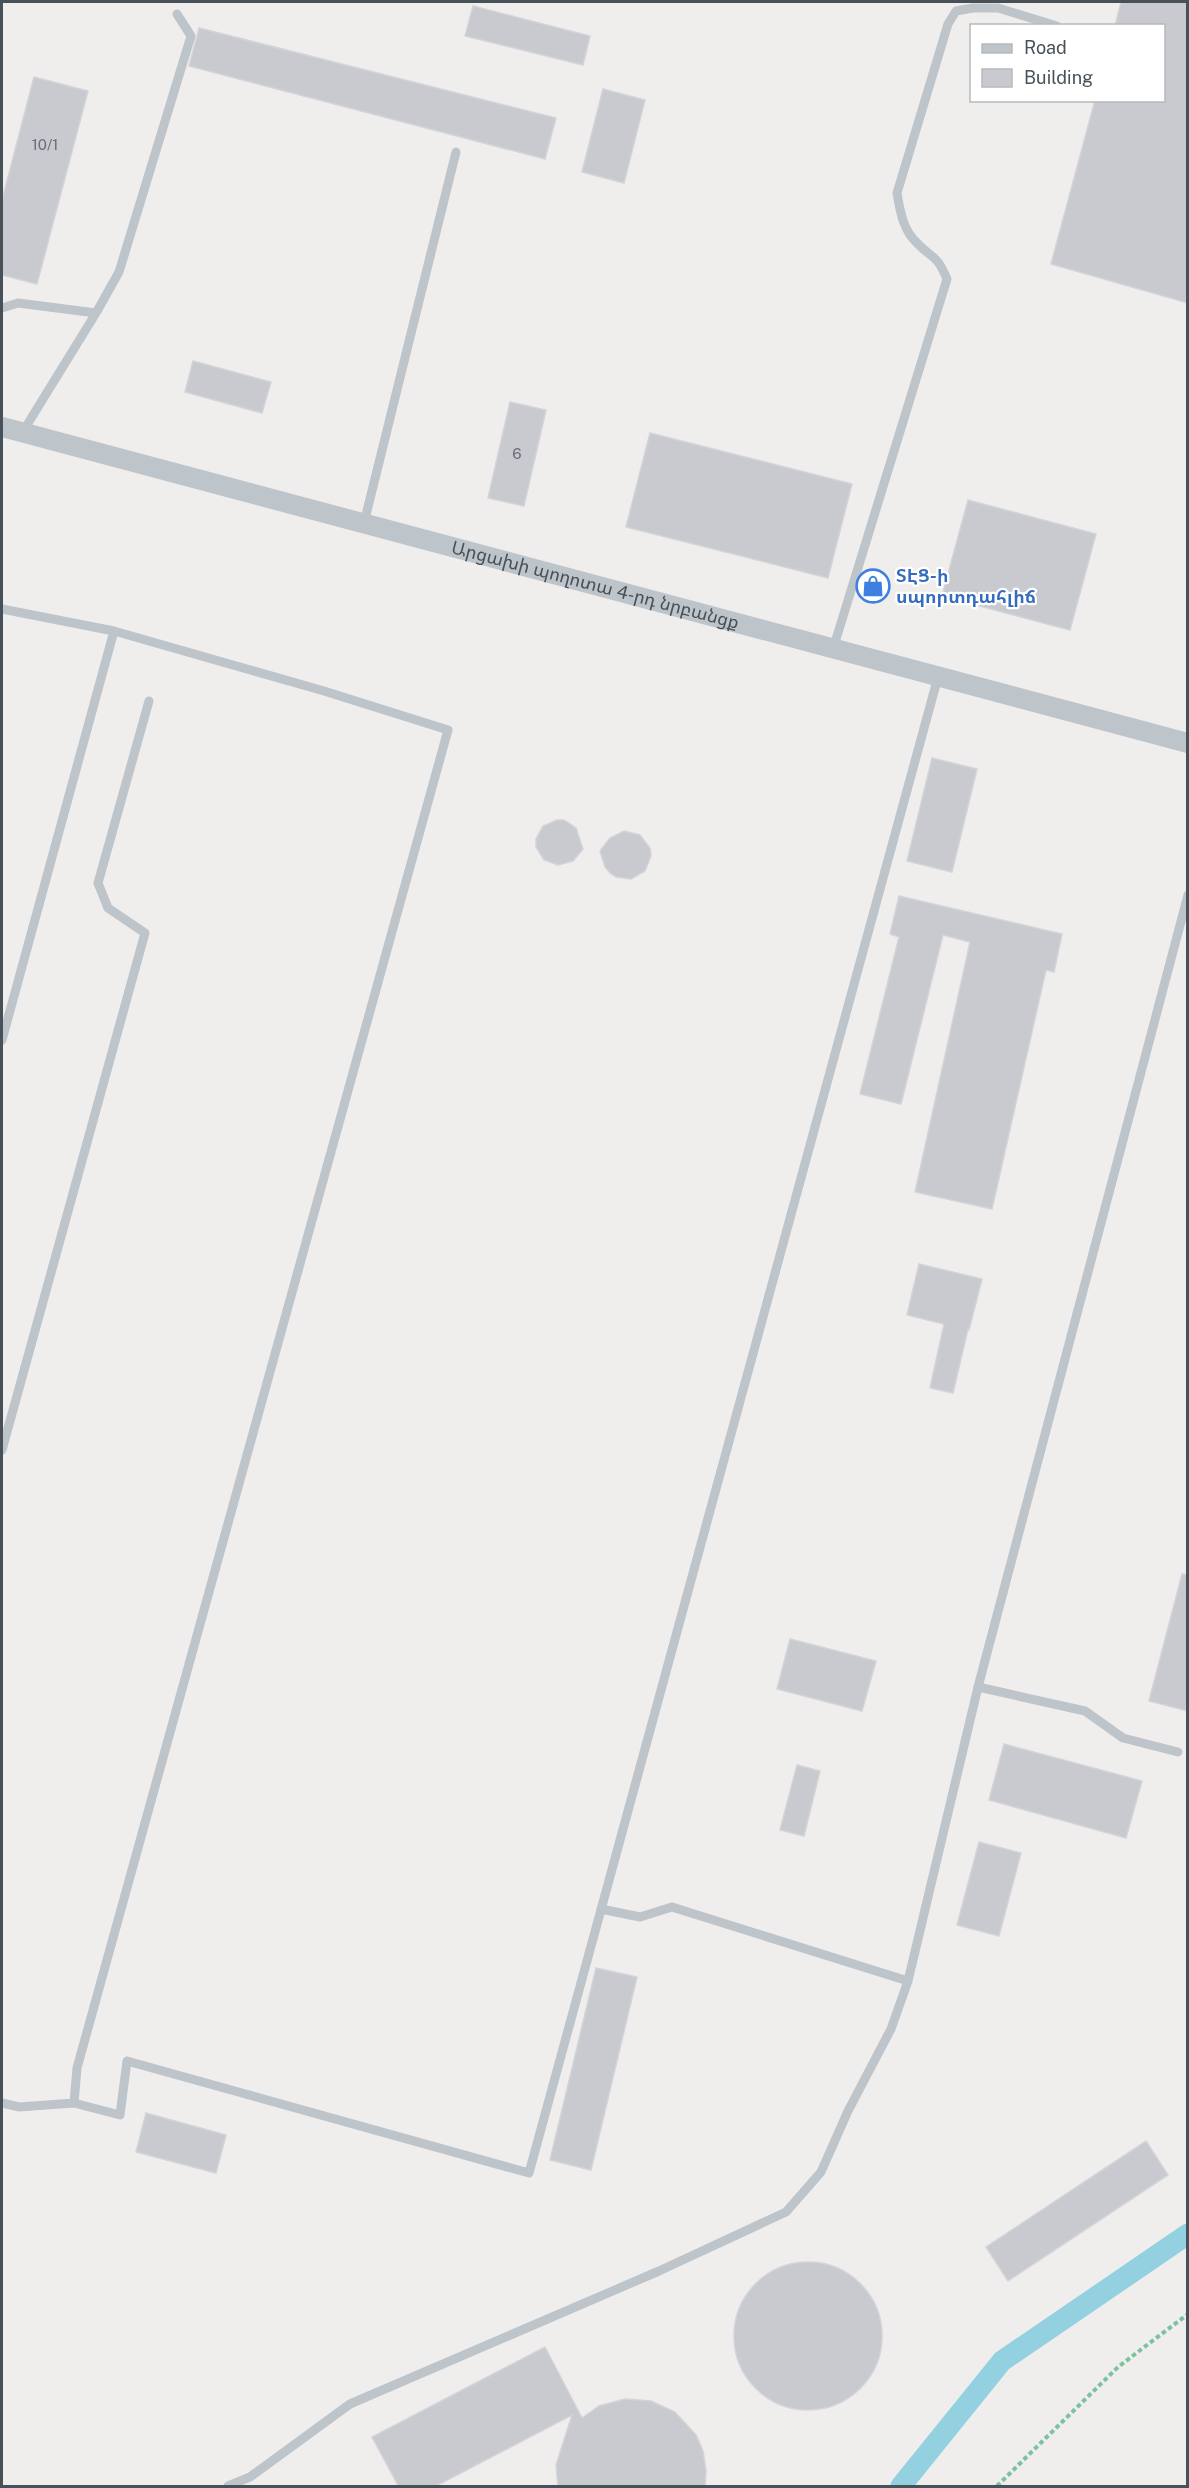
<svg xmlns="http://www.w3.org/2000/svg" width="1189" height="2488" viewBox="0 0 1189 2488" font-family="'Public Sans','Noto Sans Armenian',sans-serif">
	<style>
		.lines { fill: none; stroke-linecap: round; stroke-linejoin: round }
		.canal { stroke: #93d1e0; stroke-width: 21 }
		.building { fill: #c9cacf; stroke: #d2d4d8; stroke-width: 1.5 }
		.path { stroke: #7dc29f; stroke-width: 4; stroke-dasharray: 4.5 3; stroke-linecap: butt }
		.service { stroke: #bdc5cb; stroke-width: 9 }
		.minor { stroke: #bdc5cb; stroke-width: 20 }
		.labels { text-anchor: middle; stroke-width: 4.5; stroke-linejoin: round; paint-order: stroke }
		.number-label { font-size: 15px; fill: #686f76 }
		.shop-label { font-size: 18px; font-weight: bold; fill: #366cbe; stroke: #fff; text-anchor: start }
		.street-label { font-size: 18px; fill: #485158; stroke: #fff }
	</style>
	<rect width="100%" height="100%" fill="#f0eded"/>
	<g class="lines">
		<!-- canal -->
		<path class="canal" d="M901,2486L1002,2361L1188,2234"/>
	</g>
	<!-- building -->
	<path class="building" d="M1121,2H1188V303L1051,264L1095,100H1164V26H1115Z
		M473,6L590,36L583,65L465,36Z
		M199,28L556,118L545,159L189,66Z
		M34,77L88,91L37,284L2,275V200Z
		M603,89L645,100L624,183L582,172Z
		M193,361L271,382L262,413L185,392Z
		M510,402L546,410L524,506L488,498Z
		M650,433L852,484L828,578L626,527Z
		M968,500L1096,534L1070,630L942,596Z
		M932,758L977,769L952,872L907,861Z
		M557,820H564L576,828L583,849L573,861L558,865L544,860L536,847V839L543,826Z
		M624,831L640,835L650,848L651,856L645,871L631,879L616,877L610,873L605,867L600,851L610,838Z
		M899,896L1062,934L1054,972L1046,970L992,1209L915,1192L970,942L943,935L901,1104L860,1094L899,937L890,934Z
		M919,1264L982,1279L969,1330L968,1329L953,1393L930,1388L944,1324L907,1315Z
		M1182,1574L1188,1575V1711L1149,1701Z
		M790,1639L876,1661L862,1711L777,1689Z
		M1004,1744L1142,1781L1126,1838L989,1800Z
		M797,1765L820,1771L804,1836L780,1830Z
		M979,1842L1021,1853L999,1936L957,1925Z
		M596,1968L637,1977L591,2170L550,2160Z
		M146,2113L226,2135L216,2173L136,2152Z
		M1146,2141L1168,2175L1008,2281L986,2247Z
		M734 2336a74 74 0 1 1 148 0a74 74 0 1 1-148 0Z
		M545,2347L582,2418L599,2406L625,2399L651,2401L675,2412L696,2435L703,2451L706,2471L705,2487H558L556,2465L572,2415L434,2487H399L372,2437Z"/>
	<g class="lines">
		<!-- path -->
		<path class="path" d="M997,2486L1118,2367L1188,2314"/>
		<!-- service -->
		<path class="service" d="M2,308L18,303L96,313
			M22,433L96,313L119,272L191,36L177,14
			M364,523L456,152
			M2,609L114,631
			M833,649L947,279C936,254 935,261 918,244C903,231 900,211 897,193L948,24L956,11L973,8H998L1057,26
			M2,1040L114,631L324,691L448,730L77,2068L74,2103
			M2,1450L145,933L108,908L98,883L149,701
			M978,1687L1085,1711L1123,1738L1178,1752
			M601,1909L640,1917L672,1907L908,1981L978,1687L1188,895
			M2,2103L19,2107L74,2103L120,2115L127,2061L529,2173L938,677
			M228,2486L250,2477L350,2404L659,2271L786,2212L821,2172L848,2111L891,2029L908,1981"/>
		<!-- minor -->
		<path class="minor" id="s1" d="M2,427L1188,743"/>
	</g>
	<!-- icons -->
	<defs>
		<symbol id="shop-ring" viewBox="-11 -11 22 22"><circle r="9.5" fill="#fff" stroke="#3f7fe0" stroke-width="1.5"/><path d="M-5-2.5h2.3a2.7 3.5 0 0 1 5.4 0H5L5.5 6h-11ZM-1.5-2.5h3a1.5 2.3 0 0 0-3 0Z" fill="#3f7fe0"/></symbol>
	</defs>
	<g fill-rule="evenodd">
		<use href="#shop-ring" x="854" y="567" width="38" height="38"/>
	</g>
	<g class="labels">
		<!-- number labels -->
		<g class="number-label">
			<text x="45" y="150">10/1</text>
			<text x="517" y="459">6</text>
		</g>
		<!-- shop labels -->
		<g class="shop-label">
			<text x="896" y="582">ՏԷՑ-ի<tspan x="896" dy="21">սպորտդահլիճ</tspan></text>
		</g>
		<!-- street labels -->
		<g class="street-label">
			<text dy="6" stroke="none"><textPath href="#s1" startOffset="614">Արցախի պողոտա 4-րդ նրբանցք</textPath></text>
		</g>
	</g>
	<!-- border -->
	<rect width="1189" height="2488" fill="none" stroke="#485158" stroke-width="6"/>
	<!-- legend -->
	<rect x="970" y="24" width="195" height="78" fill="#ffffff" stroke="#b6b9bc" stroke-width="1.5"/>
	<rect x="982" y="44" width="30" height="9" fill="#bdc5cb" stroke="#b6b9bc" stroke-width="1.5"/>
	<text x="1024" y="54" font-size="18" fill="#485158">Road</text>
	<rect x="982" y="69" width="30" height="18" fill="#c9cacf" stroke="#b6b9bc" stroke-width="1.5"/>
	<text x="1024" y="84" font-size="18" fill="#485158">Building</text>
</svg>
